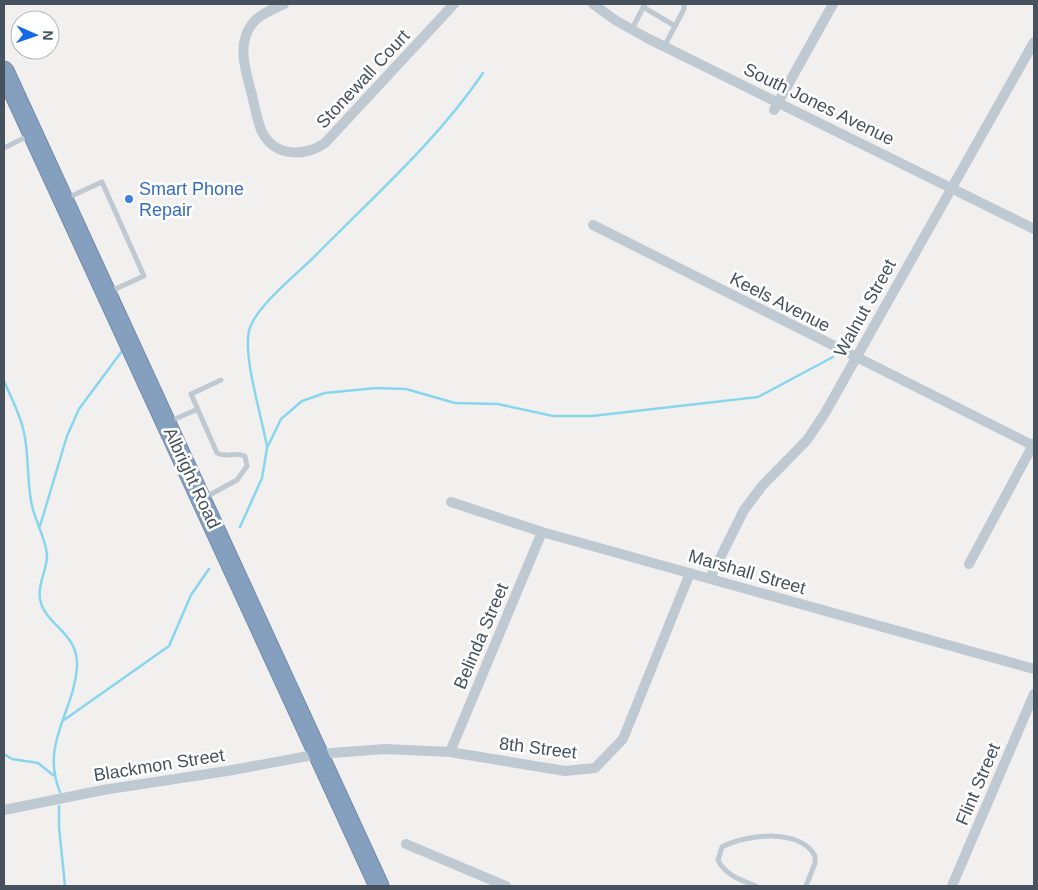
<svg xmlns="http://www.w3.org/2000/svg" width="1038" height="890" viewBox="0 0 1038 890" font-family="Helvetica,sans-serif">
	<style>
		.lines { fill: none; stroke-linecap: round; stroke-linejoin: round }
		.stream { stroke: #88d6ee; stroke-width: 2.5 }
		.highway-casing { stroke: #708bab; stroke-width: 21 }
		.lane { stroke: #bfc9d1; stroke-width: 5 }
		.street { stroke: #bfc9d1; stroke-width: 10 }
		.highway { stroke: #85a0bf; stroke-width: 19 }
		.shop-dot { fill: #3f7fe0; stroke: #fff; stroke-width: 2 }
		.labels { text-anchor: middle; stroke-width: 5; stroke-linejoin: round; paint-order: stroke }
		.street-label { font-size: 18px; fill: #46525d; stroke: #fff }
		.shop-label { font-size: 18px; fill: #366cbe; stroke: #fff; text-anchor: start }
	</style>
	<rect width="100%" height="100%" fill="#f2efef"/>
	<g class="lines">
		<!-- stream -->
		<path class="stream" d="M4,381C12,400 22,418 25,438C29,460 27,484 32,506C36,522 45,538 47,554C48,568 37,584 40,599C45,626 79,632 77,667C74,712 40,744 60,792
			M267,447C262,417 243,358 249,331C254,308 296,275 314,257C371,199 437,141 483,73
			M40,526L67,436L79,409L122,351
			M240,527L262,478L267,448L281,419L302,401L325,393L376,388L406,389L455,403L498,404L553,416H592L758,397L833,357
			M64,720L169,646L191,595L209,569
			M4,754L12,759L38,763L53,775
			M59,806V827L65,886"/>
		<defs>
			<path id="highway" d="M4,71L379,886"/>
		</defs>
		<!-- highway casing -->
		<use href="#highway" class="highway-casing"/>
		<!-- lane -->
		<path class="lane" d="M643,7L675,26
			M632,29L645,4
			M664,47L684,9V4
			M4,148L30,135
			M67,198L102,182L144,276L111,291
			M168,422L198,409
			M204,498L237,480L247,466L245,456C235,452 225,458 217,453L191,394L221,380
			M756,886C741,880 725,875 718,860L722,847C746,834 800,828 815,856V863L806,886"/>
		<!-- street -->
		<path class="street" d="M284,4C274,9 259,14 252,24C236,45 246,72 252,95C255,107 257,121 262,132C275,157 304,157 325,143L454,4
			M593,4L615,20L647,38L1034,229
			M774,110L833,4
			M593,225L1034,446
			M451,502L542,532L1034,669
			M969,564L1034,443
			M710,578L744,510L762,486L807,440L825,413L1034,42
			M450,752L542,532
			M4,810L103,790L227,771L319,754L385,749L450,752L565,771L595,768L623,739L690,573
			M406,844L506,886
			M952,886L1034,694"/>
		<!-- highway -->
		<use href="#highway" class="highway"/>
	</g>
	<!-- markers -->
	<circle class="shop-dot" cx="129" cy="199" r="5"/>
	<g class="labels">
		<!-- street labels -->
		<g class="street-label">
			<text transform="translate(363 79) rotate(-47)" y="6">Stonewall Court</text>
			<text transform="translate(819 104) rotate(26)" y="6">South Jones Avenue</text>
			<text transform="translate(780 302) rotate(27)" y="6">Keels Avenue</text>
			<text transform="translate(865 308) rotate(-61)" y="6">Walnut Street</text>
			<text transform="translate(192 478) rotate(65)" y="6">Albright Road</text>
			<text transform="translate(747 572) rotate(16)" y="6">Marshall Street</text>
			<text transform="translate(481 636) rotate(-67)" y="6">Belinda Street</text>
			<text transform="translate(538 748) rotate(7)" y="6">8th Street</text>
			<text transform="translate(159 765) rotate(-9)" y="6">Blackmon Street</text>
			<text transform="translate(978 784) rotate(-67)" y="6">Flint Street</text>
		</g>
		<!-- shop labels -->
		<g class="shop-label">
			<text x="139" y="195">Smart Phone<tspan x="139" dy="21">Repair</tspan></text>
		</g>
	</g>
	<!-- border -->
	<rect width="1038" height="890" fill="none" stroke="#46525d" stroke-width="10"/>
	<!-- north arrow -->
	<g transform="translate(35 35) rotate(92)"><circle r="24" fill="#ffffff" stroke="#b5babe"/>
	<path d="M0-4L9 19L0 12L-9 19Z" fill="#146ae6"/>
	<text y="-8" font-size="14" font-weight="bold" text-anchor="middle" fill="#46525d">N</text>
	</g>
</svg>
